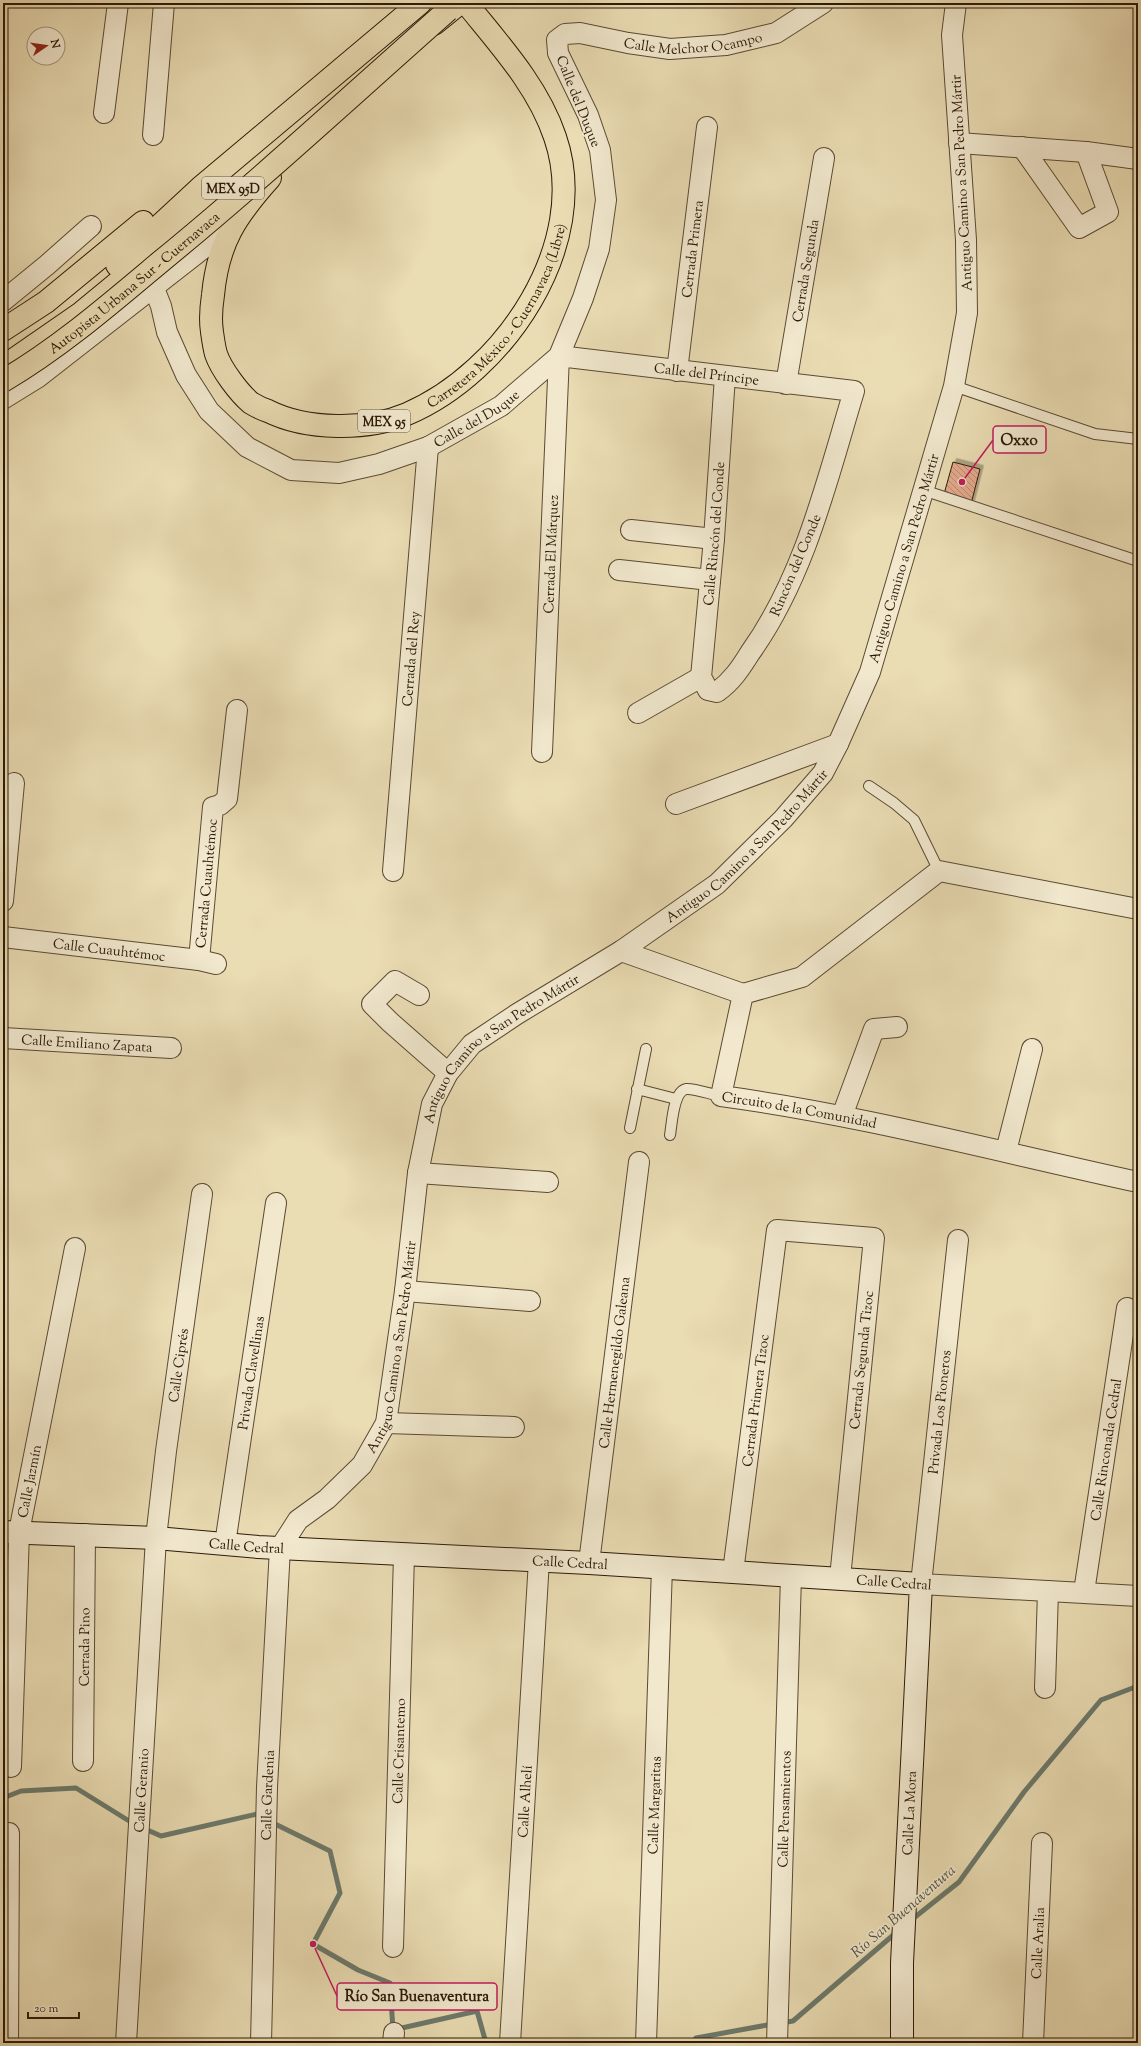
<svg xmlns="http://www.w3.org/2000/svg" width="1141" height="2046" viewBox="0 0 1141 2046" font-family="'Sorts Mill Goudy',serif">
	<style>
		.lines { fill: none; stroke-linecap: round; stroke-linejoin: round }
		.stream { stroke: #6c7a6c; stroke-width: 5 }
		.building { fill: url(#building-back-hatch); stroke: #2b1907; filter: url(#shadow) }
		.lane-casing { stroke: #5b4a32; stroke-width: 12 }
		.street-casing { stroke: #5b4a32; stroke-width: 22 }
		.secondary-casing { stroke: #2b1907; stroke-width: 24 }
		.primary-casing { stroke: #2b1907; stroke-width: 24 }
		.highway-casing { stroke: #2b1907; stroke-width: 24 }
		.lane { stroke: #f1e8ce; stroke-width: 10 }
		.street { stroke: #f1e8ce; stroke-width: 20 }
		.secondary { stroke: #f1e8ce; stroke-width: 22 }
		.primary { stroke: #eadcb3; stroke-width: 22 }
		.highway { stroke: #eadcb3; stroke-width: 22 }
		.highway-bridge-casing { stroke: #2b1907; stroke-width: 24; stroke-linecap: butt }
		.highway-bridge { stroke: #eadcb3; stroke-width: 22 }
		.labels { text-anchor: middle; stroke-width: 3; stroke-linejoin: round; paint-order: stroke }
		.shield { fill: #f1e8ce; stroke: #665743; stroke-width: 1 }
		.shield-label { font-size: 13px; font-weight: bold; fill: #2b1907 }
		.street-label { font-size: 14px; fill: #2b1907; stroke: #f1e8ce }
		.water-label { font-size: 15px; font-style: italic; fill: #515242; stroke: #f1e8ce }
		.leader { fill: none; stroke: #c2185b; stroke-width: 1.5 }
		.callout-dot { fill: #c2185b; stroke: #f1e8ce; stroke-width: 1.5 }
		.callout { fill: #f1e8ce; stroke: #c2185b; stroke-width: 1.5 }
		.callout-label { font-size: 15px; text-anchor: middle; font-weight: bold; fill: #2b1907 }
	</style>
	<defs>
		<pattern id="building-back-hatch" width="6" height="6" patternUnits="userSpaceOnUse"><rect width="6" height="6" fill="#e4aa8d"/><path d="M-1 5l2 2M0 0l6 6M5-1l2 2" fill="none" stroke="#b98a71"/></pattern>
		<filter id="shadow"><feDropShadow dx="3.5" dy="-3.5" stdDeviation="0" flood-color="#0004"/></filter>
	</defs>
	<rect width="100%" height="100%" fill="#eadcb3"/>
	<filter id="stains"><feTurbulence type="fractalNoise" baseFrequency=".005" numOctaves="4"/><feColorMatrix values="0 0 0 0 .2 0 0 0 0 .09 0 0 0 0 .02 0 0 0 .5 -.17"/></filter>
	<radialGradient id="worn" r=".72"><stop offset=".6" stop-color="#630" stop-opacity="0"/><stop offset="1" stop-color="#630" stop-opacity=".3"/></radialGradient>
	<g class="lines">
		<!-- stream -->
		<path class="stream" d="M3,1798L21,1791L76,1788L134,1824
			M271,1822L330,1851L340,1893L313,1944L358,1970L390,1983L393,2030L477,2011L486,2043
			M143,1828L161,1836L257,1814L262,1817
			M910,1921L959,1882L1024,1792L1101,1700L1138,1686
			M781,2023L793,2021L898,1931
			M692,2043L696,2038L773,2024"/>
	</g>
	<!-- building -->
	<path class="building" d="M953,462L980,469L971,504L944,494Z"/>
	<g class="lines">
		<defs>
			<path id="lane" d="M954,386L1095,434L1138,439
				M923,490L1138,561
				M869,786L894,803L914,820L939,871
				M637,1089L676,1099
				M630,1128L646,1049
				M670,1135C672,1124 673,1092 686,1089C694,1088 713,1095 721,1096"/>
			<g id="street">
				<path d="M104,113L118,3"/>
				<path d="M153,135L164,3"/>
				<path d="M959,143L1086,152L1138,159"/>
				<path d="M1022,147L1079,228L1108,212L1086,152"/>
				<path id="s1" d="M153,286L161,306L167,332L186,375L209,411L247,447L291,470L339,473L379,464L428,447L501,406L559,356L583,298L599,249L606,200L600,150L588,115L558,53L557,40L565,34L580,33L628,43L670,49L726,45L776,33L823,3"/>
				<path d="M3,301L47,265L91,226"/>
				<path id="s2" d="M677,371L707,127"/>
				<path id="s3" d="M786,384L824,158"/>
				<path d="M3,399L37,378L232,226"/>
				<path d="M631,530L714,539"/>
				<path d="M619,570L710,580"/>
				<path d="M638,713L701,677"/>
				<path id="s4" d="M542,752L559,356L854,391C827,480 805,576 750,653C740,669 732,681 717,692L708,690L701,677L714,539L725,376"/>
				<path d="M676,804L838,744"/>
				<path id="s5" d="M393,871L428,447"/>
				<path d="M3,901L14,783"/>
				<path id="s6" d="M1138,909L939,871L802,977L743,994L721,1096C862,1115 999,1152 1138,1182"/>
				<path id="s7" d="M3,937L199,960L216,964"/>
				<path d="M621,951L743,994"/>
				<path id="s8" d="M199,960L213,807L220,805L227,799L237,710"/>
				<path d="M419,995L395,981L372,1004L390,1022L448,1073"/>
				<path id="s9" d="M3,1038L171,1048"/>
				<path d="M842,1116L874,1029L897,1027"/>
				<path d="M1006,1151L1032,1049"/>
				<path d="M418,1173L548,1182"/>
				<path d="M958,1240L921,1584L1138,1596"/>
				<path d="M405,1291L530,1301"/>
				<path d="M386,1423L514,1427"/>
				<path id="s10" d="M225,1544L276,1203"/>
				<path id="s11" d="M589,1563L639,1162"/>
				<path id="s12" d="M733,1572L777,1230L874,1238L840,1578"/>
				<path id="s13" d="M1084,1592L1127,1308"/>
				<path d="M1045,1688L1048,1591"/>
				<path id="s14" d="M83,1761L85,1534"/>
				<path id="s15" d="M11,1767L19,1532L75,1248"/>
				<path id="s16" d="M393,1947L404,1555"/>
				<path d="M8,2043L9,1833"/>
				<path id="s17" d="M126,2043L156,1538L166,1451L202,1194"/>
				<path id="s18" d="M261,2043L267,1787L280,1548L298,1520L327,1499L362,1465L386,1423L405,1291L418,1173L432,1104L448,1073L472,1044L517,1014L621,951L717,884L783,819L823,773L838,744L870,672L954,386L967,313L966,240L952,35L956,3"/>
				<path d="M393,2043L394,2033"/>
				<path id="s19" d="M510,2043L539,1560"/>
				<path id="s20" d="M646,2043L662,1567"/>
				<path id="s21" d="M777,2043L791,1576"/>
				<path id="s22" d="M1033,2043L1042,1843"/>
			</g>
			<g id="secondary">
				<path id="s23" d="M3,1532L156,1538L258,1547L589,1563L921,1584L902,1963V2043"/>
			</g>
			<g id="primary">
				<path id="s24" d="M270,178C236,216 218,242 213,295C211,308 210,319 212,332C213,339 214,347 216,354C221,369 239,393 251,403C256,406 262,409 268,411C306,430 367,431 407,414C504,373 592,244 555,137C538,86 499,44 466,3"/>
			</g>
			<path id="highway" d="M434,24L460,3
				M117,265L200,188L420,3
				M3,330L46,302L143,222
				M3,367L81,313L229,191"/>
		</defs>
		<!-- lane casing -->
		<use href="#lane" class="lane-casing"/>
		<!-- street casing -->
		<use href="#street" class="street-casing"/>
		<!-- secondary casing -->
		<use href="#secondary" class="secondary-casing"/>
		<!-- primary casing -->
		<use href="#primary" class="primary-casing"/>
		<!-- highway casing -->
		<use href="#highway" class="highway-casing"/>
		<!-- lane -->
		<use href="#lane" class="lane"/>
		<!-- street -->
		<use href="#street" class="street"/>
		<!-- secondary -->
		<use href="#secondary" class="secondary"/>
		<!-- primary -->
		<use href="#primary" class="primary"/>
		<!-- highway -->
		<use href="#highway" class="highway"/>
		<defs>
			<g id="highway-bridge">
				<path id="s25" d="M3,381C59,348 109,305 159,263C258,182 352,95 448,10"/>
			</g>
		</defs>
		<!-- highway-bridge casing -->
		<use href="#highway-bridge" class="highway-bridge-casing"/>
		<!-- highway-bridge -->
		<use href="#highway-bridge" class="highway-bridge"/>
	</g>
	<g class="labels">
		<!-- shield labels -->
		<g class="shield">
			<rect x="202" y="177" width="62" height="22" rx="3"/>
			<rect x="358" y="410" width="52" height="22" rx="3"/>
		</g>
		<g class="shield-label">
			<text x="233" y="193">MEX 95D</text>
			<text x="384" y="426">MEX 95</text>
		</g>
		<!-- street labels -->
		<g class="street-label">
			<text dy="5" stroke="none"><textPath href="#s1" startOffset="1014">Calle Melchor Ocampo</textPath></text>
			<text transform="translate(579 101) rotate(68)" y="5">Calle del Duque</text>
			<text transform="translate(961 183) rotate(-93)" y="5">Antiguo Camino a San Pedro Mártir</text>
			<text dy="5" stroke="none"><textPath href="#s2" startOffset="123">Cerrada Primera</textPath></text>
			<text dy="5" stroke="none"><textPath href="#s3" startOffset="115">Cerrada Segunda</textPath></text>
			<text dy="5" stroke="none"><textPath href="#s25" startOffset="164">Autopista Urbana Sur - Cuernavaca</textPath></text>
			<text dy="5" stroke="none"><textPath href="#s24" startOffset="553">Carretera México - Cuernavaca (Libre)</textPath></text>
			<text dy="5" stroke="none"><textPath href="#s4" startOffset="545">Calle del Príncipe</textPath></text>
			<text dy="5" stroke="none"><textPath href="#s1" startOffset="437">Calle del Duque</textPath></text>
			<text dy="5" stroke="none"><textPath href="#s4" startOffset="1196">Calle Rincón del Conde</textPath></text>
			<text dy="5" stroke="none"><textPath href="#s4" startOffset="198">Cerrada El Márquez</textPath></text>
			<text dy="5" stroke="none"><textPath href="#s18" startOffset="1733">Antiguo Camino a San Pedro Mártir</textPath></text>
			<text transform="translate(795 565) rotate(-67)" y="5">Rincón del Conde</text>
			<text dy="5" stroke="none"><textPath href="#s5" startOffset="213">Cerrada del Rey</textPath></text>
			<text dy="5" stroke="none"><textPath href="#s18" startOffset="1397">Antiguo Camino a San Pedro Mártir</textPath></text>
			<text dy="5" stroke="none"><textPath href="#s8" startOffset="77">Cerrada Cuauhtémoc</textPath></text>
			<text dy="5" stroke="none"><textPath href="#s7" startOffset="107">Calle Cuauhtémoc</textPath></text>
			<text dy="5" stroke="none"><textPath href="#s9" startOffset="84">Calle Emiliano Zapata</textPath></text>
			<text dy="5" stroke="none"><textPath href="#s18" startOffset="1073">Antiguo Camino a San Pedro Mártir</textPath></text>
			<text dy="5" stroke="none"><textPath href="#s6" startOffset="621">Circuito de la Comunidad</textPath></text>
			<text dy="5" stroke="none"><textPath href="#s18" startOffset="737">Antiguo Camino a San Pedro Mártir</textPath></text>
			<text transform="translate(861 1360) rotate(-84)" y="5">Cerrada Segunda Tizoc</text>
			<text dy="5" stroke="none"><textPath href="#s11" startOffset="202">Calle Hermenegildo Galeana</textPath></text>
			<text dy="5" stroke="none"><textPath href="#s17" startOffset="680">Calle Ciprés</textPath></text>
			<text dy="5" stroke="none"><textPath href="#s10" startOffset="173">Privada Clavellinas</textPath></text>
			<text dy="5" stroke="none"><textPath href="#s12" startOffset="173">Cerrada Primera Tizoc</textPath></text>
			<text transform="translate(939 1412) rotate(-84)" y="5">Privada Los Pioneros</text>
			<text dy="5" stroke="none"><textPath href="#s13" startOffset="144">Calle Rinconada Cedral</textPath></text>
			<text dy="5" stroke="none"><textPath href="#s15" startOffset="287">Calle Jazmín</textPath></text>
			<text dy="5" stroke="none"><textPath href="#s23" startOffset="244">Calle Cedral</textPath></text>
			<text dy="5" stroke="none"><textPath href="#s23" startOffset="568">Calle Cedral</textPath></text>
			<text transform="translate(894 1582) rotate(4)" y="5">Calle Cedral</text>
			<text dy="5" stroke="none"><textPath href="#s14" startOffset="114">Cerrada Pino</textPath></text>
			<text dy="5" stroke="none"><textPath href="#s16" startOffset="196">Calle Crisantemo</textPath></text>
			<text dy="5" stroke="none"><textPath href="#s17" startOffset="253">Calle Geranio</textPath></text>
			<text dy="5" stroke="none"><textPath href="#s18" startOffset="248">Calle Gardenia</textPath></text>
			<text dy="5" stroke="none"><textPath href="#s19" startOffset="242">Calle Alhelí</textPath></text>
			<text dy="5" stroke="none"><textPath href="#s20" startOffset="238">Calle Margaritas</textPath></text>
			<text dy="5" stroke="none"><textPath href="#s21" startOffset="234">Calle Pensamientos</textPath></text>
			<text transform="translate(909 1813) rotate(-87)" y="5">Calle La Mora</text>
			<text dy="5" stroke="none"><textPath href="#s22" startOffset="100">Calle Aralia</textPath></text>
		</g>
		<!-- water labels -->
		<g class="water-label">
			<text transform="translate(903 1911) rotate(-41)" y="5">Río San Buenaventura</text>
		</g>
	</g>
	<!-- callouts -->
	<path class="leader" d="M962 482L993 440M313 1944L337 1996"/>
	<g class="callout-dot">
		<circle cx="962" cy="482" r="4"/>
		<circle cx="313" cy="1944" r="4"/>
	</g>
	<g class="callout">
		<rect x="993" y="426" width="53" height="27" rx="4"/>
		<rect x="337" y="1983" width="160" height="27" rx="4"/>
	</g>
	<g class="callout-label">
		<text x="1019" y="445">Oxxo</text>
		<text x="417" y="2001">Río San Buenaventura</text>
	</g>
	<!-- margin -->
	<rect width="1141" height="2046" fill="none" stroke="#eadcb3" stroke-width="16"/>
	<rect x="4" y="4" width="1133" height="2038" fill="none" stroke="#2b1907" stroke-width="2"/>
	<rect x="8" y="8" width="1125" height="2030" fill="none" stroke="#2b1907"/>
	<!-- north arrow -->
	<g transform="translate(46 46) rotate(77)"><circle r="19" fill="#f1e8ce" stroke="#a2957e"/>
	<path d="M0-3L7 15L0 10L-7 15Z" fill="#8f2418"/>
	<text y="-6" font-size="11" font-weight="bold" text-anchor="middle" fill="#2b1907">N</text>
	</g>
	<!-- scale -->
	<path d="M28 2012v6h51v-6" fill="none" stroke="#2b1907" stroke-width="2"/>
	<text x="34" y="2012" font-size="12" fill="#2b1907" stroke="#f1e8ce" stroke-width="3" paint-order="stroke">20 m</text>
	<rect width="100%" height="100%" filter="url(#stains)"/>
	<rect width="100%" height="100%" fill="url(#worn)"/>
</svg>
